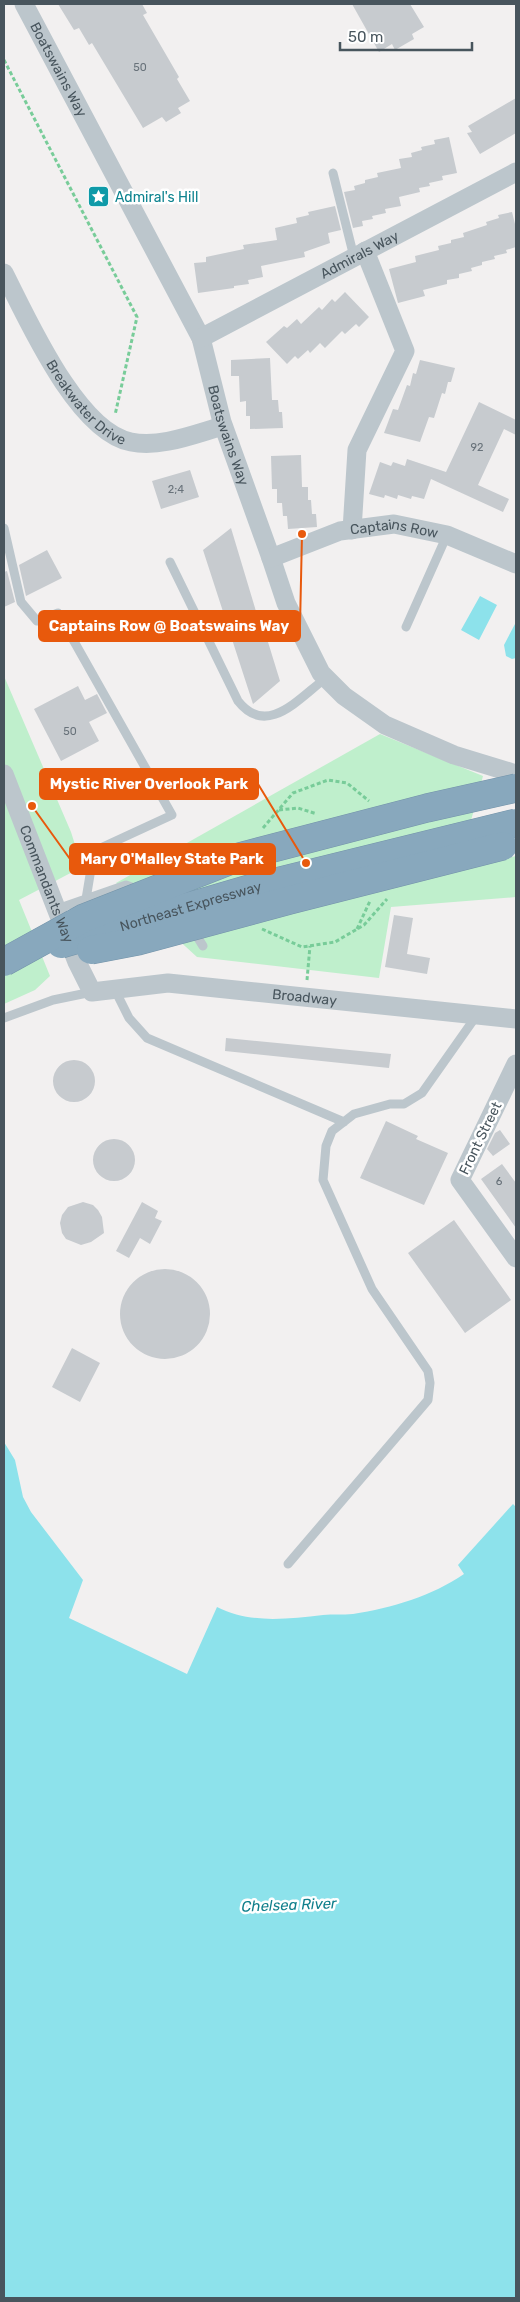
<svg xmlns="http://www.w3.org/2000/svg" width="520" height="2302" viewBox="0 0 520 2302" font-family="Rubik,sans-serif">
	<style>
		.green { fill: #bfefcc }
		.water { fill: #8de2eb }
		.building { fill: #c7cbcf }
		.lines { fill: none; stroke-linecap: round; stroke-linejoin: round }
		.path { stroke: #78cc99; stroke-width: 3; stroke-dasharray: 4 2.5; stroke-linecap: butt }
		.service { stroke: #bcc6cc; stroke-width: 9 }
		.minor { stroke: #bcc6cc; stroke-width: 19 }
		.motorway-bridge-casing { stroke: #7393a9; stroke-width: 29; stroke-linecap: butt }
		.motorway-bridge { stroke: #88a8bd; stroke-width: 28 }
		.labels { text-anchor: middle; stroke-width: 5; stroke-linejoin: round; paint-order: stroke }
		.number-label { font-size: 11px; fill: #68727a }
		.street-label { font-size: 14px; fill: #48555d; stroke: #fff }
		.culture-label { font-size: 14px; fill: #0d838f; stroke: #fff; text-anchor: start }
		.water-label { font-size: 15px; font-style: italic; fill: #0f7f8b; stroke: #fff }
		.leader { fill: none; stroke: #e8590c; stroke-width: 2 }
		.callout-dot { fill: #e8590c; stroke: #fff; stroke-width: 2 }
		.callout { fill: #e8590c; stroke: #e8590c; stroke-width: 2 }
		.callout-label { font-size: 15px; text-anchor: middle; font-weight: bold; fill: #fff }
	</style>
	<rect width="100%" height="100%" fill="#f2f0f0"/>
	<!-- green -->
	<path class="green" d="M4,676L71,832L82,867L19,900L50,976L35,990L4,1004Z
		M380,734L483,776L458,869L516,856V897L391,907L379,978L197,957L116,883Z"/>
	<!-- water -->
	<path class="water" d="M480,596L497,605L479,640L461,630Z
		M515,624L516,658L512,659L506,656L504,645Z
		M4,1442L15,1460L23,1497L31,1512L83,1580L69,1618L187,1674L217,1607C251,1624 286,1619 323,1615C333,1614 343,1615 353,1614C392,1608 432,1596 464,1574L458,1565L513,1504L516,1507V2298H4Z"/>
	<!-- building -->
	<path class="building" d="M58,4H142L147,13L143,15L179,77L177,79L190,101L178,108L181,113L166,122L162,117L143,128L92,43L89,45L79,28L74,30Z
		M352,4H410L424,27L412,34L414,39L395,50L392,44L379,52Z
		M516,98V133L480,154L467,133L472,132L468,126Z
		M449,137L457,173L442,176L443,180L429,183L430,186L419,188L420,192L399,197L401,206L385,209L386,213L372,216L373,219L362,221L363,226L353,228L344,192L355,190L354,186L365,183V180L378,177L377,173L401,168L399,159L412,157L411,153L422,150L421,147L435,144L434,140Z
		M335,206L341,230L328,233L330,243L304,252L305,257L261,266L263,277L248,280L249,284L234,286V288L198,293L194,263L206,262V257L244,249L243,245L277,240L275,228L297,223L296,218L309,215L308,212Z
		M512,212L516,228V247L506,250L507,253L494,256L495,259L482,262V265L471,268L472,271L459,274V278L447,280V284L423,290L425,296L398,303L389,269L416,262L415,256L439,250L438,246L451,243V240L464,237L463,233L487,225L486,222L499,218L498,215Z
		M345,292L369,317L359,327L356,324L345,334L342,331L325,348L320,343L310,353L308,350L298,359L295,356L287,364L266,342L284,326L287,328L297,319L301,324L319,307L322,310L332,299L335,302Z
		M270,358L272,400H278L279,412H282L283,428L250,429V416H246V401L240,402L239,376H231V360Z
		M420,360L455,368L451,382H448L445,394L442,393L434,418L429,417L420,442L384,433L393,409L398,410L407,385L410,386L413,373L416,374Z
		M479,402L516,420V435L504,429L478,485L509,499L503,512L431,479L424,499L412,496L411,499L398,495L397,499L385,495L384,498L369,494L380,462L391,466L393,462L405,466L407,459L446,472Z
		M301,455L302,487H308V500H311L312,514H316L317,527L288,529L287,516H283L282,503H277V489H272L271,456Z
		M190,470L199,497L161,509L152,481Z
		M231,528L258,618L260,616L280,681L253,704L203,550Z
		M47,550L62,578L26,596L19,565Z
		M7,571L15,602L4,607V572Z
		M78,686L85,700L97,694L107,713L89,722L99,741L61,761L34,709Z
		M394,915L413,918L407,954L430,958L427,974L385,967Z
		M226,1038L391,1054L389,1068L225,1051Z
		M53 1081a21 21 0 1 1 42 0a21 21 0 1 1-42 0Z
		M386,1121L418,1136L416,1139L448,1153L424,1205L360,1178Z
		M500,1130L510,1144L493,1156L487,1149L495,1133Z
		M93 1160a21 21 0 1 1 42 0a21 21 0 1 1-42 0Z
		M502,1164L516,1183V1228L481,1179Z
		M83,1202L93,1205L98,1210L102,1217L104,1233L91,1242L81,1245L66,1239L62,1233L60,1223L62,1215L68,1207Z
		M142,1202L158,1211L155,1218L162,1221L150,1244L140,1238L129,1258L116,1251Z
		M454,1220L511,1300L465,1333L408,1253Z
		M120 1314a45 45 0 1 1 90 0a45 45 0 1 1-90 0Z
		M72,1348L100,1363L80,1402L52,1387Z"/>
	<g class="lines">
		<!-- path -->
		<path class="path" d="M4,60L137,317L115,415
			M279,810L298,808L317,814
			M263,828L293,793L328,780L347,783L369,801
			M262,929L302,947L335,942L364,925L387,899
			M357,929L370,901
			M307,980L310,946"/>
		<!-- service -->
		<path class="service" d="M333,173L354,257
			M4,528L21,602L37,621L58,613L172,815L94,851L86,899
			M170,562L238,701C267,738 299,698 326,678
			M406,627L447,535
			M57,909L126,885L139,890
			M193,930L203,946
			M115,990L129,1018L147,1038L344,1122
			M4,1018L53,1000L92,992
			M288,1564L428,1400L430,1383L428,1371L372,1289L323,1180L326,1146L332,1131L354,1114L390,1104H404L422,1093L477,1015"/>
		<!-- minor -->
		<g class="minor">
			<path id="s1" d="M24,4L201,338L222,422L271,558L286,603L321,673L344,696L385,725L454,755L516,774"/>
			<path id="s2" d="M4,273C27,318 77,432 131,442C161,448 194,434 223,426"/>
			<path id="s3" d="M201,338L516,172"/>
			<path d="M352,530L357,450L405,351L365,251"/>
			<path id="s4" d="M271,558L340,531L394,524L447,535L516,564"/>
			<path id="s5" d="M4,774L77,962L92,992L168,983L516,1019"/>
			<path d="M516,1064L460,1180L516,1258"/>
		</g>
		<defs>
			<g id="motorway-bridge">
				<path id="s6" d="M61,944L256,887L516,823"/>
				<path d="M91,950L138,941L290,900L503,846"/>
				<path d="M4,962L84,918L239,857L427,808L516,788"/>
			</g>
		</defs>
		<!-- motorway-bridge casing -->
		<use href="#motorway-bridge" class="motorway-bridge-casing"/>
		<!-- motorway-bridge -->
		<use href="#motorway-bridge" class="motorway-bridge"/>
	</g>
	<!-- icons -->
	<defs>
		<symbol id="sight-square" viewBox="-11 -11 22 22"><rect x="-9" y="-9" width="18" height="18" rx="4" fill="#0f9aa8" stroke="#fff"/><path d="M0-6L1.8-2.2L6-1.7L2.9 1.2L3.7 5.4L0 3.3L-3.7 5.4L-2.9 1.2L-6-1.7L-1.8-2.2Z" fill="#fff"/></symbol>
	</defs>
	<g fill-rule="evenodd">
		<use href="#sight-square" x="86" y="184" width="25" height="25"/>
	</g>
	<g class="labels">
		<!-- number labels -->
		<g class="number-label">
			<text x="140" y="71">50</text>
			<text x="477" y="451">92</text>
			<text x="176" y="493">2;4</text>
			<text x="70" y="735">50</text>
			<text x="499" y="1185">6</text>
		</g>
		<!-- street labels -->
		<g class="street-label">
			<text dy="5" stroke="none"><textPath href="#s1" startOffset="74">Boatswains Way</textPath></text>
			<text dy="5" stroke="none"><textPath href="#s3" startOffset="179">Admirals Way</textPath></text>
			<text dy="5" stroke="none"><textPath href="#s2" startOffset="155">Breakwater Drive</textPath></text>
			<text dy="5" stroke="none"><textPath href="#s1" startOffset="479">Boatswains Way</textPath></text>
			<text dy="5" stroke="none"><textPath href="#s4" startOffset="129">Captains Row</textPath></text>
			<text dy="5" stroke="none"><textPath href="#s5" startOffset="118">Commandants Way</textPath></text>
			<text dy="5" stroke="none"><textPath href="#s6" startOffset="135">Northeast Expressway</textPath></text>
			<text dy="5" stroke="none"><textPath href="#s5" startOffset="449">Broadway</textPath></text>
			<text transform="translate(480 1138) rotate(-64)" y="5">Front Street</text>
		</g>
		<!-- culture labels -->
		<g class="culture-label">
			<text x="115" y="202">Admiral's Hill</text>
		</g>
		<!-- water labels -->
		<g class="water-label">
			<text transform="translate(289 1905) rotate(-2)" y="5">Chelsea River</text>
		</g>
	</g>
	<!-- callouts -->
	<path class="leader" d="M302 534L300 626M306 863L258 784M32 806L70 859"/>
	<g class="callout-dot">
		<circle cx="302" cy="534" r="5"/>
		<circle cx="306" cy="863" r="5"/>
		<circle cx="32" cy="806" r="5"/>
	</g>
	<g class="callout">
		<rect x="39" y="611" width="261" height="30" rx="5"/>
		<rect x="40" y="769" width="218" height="30" rx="5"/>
		<rect x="70" y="844" width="205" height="30" rx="5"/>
	</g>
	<g class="callout-label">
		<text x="169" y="631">Captains Row @ Boatswains Way</text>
		<text x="149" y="789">Mystic River Overlook Park</text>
		<text x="172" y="864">Mary O'Malley State Park</text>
	</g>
	<!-- border -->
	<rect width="520" height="2302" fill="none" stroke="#48555d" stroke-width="10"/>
	<!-- scale -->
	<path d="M340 42v8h132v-8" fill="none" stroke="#48555d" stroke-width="2.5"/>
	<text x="348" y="42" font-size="15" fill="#48555d" stroke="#ffffff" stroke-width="4" paint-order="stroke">50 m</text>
</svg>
